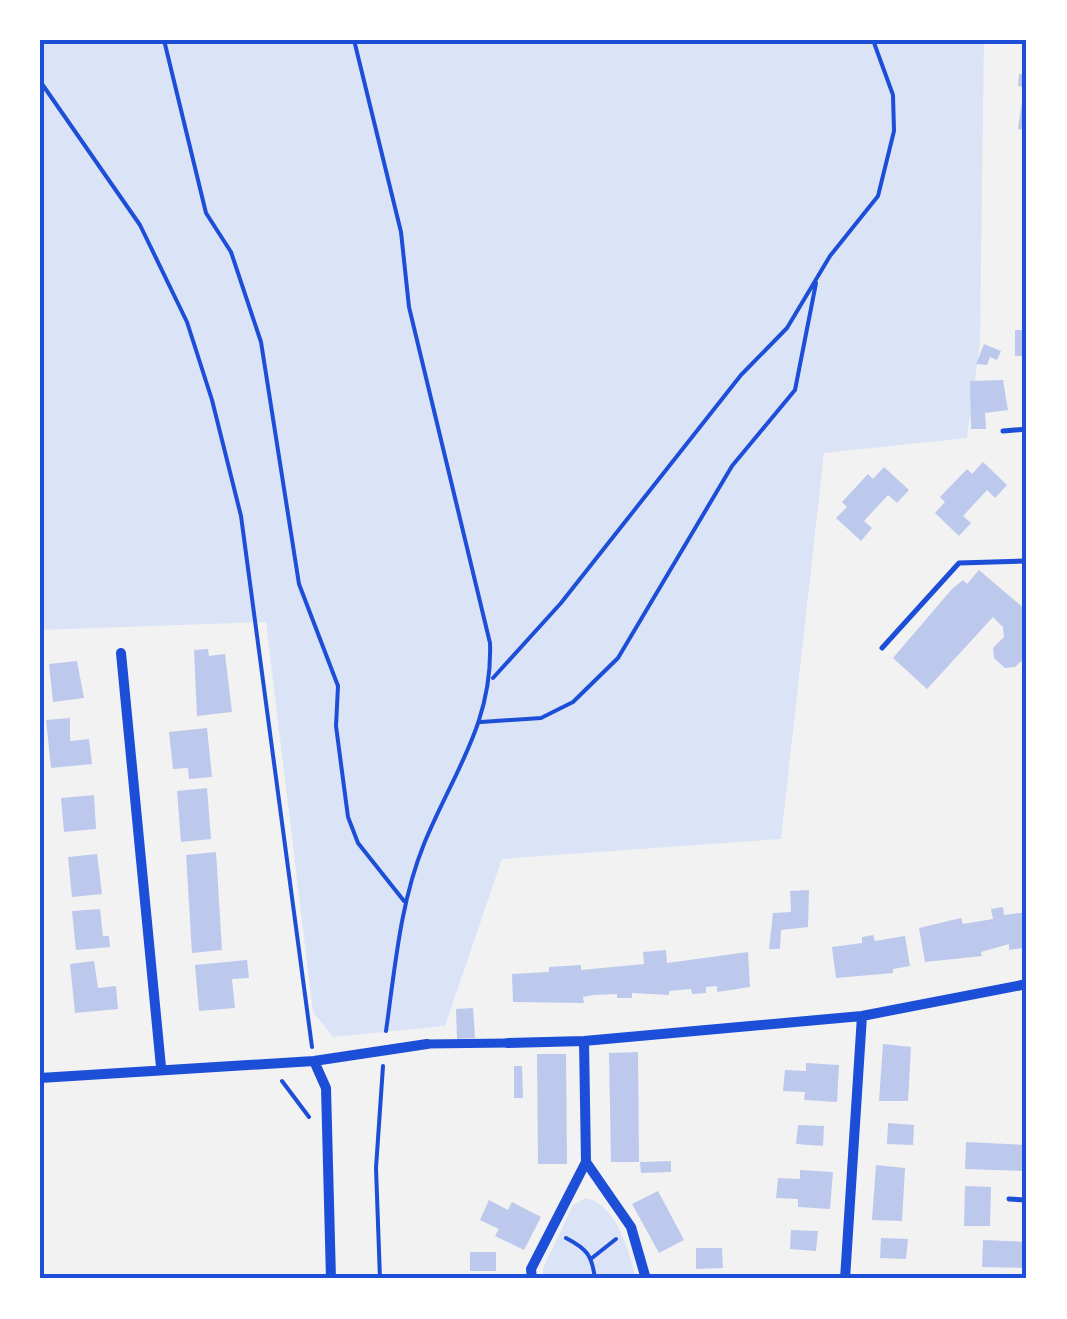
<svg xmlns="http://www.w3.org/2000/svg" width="1067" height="1319" viewBox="0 0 1067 1319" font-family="'Sofia Sans Condensed',sans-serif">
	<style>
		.green { fill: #dbe4f7 }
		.building { fill: #bdc9ec }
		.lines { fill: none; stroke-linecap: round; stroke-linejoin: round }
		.path { stroke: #1d4ed8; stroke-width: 4 }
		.service { stroke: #1d4ed8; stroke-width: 5 }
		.pedestrian { stroke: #1d4ed8; stroke-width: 9 }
		.minor { stroke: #1d4ed8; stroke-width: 10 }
		.neatline { fill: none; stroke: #1d4ed8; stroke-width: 4 }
	</style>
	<rect width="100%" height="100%" fill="#f2f2f2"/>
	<!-- green -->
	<path class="green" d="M40,40H984L980,342L967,438L824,453L781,839L502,859L445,1026L333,1037L313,1012L266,622L40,630Z
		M586,1198C616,1204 630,1252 636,1279H543V1268L573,1205Z"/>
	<!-- building -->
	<path class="building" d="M1019,74H1027V130L1018,129L1024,87L1018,86Z
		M1015,330H1027V356H1015Z
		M984,344L1001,351L997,360L990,357L987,365L976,364Z
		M1003,380L1008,410L985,413L986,429H971L970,381Z
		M983,462L1007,485L995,498L987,490L963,516L971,523L959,536L935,513L945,502L940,497L967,469L972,474Z
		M884,467L909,490L897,503L888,495L864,521L872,528L861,541L836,518L847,507L842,502L868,474L873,479Z
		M979,570L1027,611V656L1015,667L1005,668L994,658L993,648L1004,637L1003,627L993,617L927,689L893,658L952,589L963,580L967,584Z
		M208,649L209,656L225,654L232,712L197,716L194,650Z
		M77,661L84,698L53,702L49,664Z
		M70,718V741L89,739L92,764L51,768L46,720Z
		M207,728L212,777L189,779L188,768L173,769L169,732Z
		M207,788L211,839L181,842L177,791Z
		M94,795L96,829L64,832L61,798Z
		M216,852L222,950L192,953L186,855Z
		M97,854L102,894L72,897L68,857Z
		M809,890L808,927L781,930L780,949H769L773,913L791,912L790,891Z
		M1003,907L1004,915L1027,912V943L1022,948L1009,950V944L981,952L982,956L925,962L919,928L961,918L963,924L993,919L991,909Z
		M100,909L103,936H109L110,947L76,950L72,911Z
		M873,935L875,941L905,936L910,966L893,969V973L836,978L832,947L862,943V937Z
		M666,950L667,963L748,952L750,987L717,992V986L706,987V993L692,994L691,989L669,991V995L632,993V998H617V994L594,995L583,997L584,1003L513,1002L512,974L549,972V967L581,965V970L644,964L643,952Z
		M247,960L249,978L232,979L235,1008L199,1011L195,965Z
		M94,961L98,988L116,986L118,1009L75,1013L70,964Z
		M473,1008L475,1038L457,1039L456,1009Z
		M883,1044L911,1047L908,1101H879Z
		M638,1052L639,1162H611L609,1053Z
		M537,1054H566L567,1164H538Z
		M806,1063L839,1065L837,1102L804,1100L805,1092L783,1091L785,1070L806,1071Z
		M514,1066H522L523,1098H514Z
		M888,1123L914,1125L913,1145L887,1144Z
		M798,1125L824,1126L823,1146L796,1144Z
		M966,1142L1027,1145V1171L965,1169Z
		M671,1161V1172L641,1173L640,1162Z
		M876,1165L905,1168L902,1221L872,1220Z
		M800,1170L833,1172L830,1209L798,1207V1199L776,1198L778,1178L800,1179Z
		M965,1186L991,1187L990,1226H964Z
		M658,1191L684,1240L659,1253L632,1204Z
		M489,1200L508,1210L512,1202L541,1217L524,1250L495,1236L499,1229L480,1220Z
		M791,1230L818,1231L816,1251L790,1249Z
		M881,1238L908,1239L906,1259L880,1258Z
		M983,1240L1027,1242V1268L982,1267Z
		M696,1248H722L723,1268L696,1269Z
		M470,1252H496V1271H470Z"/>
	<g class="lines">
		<!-- path -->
		<path class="path" d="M164,40L206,213L231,252L261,342L299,584L338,686L336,726L348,817L358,843L404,901
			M354,40L401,232L409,307L490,643C493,723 453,773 424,844C400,903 395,968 386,1031
			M40,81L140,225L187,322L212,400L241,516L312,1047
			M493,678L561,603L741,375L787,328L830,256L878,196L894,131L893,95L873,40
			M481,722L541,718L573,702L618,658L732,466L795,390L816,283
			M282,1081L309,1117
			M566,1238C587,1249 592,1255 595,1279
			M592,1258L616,1239
			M380,1279L376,1168L383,1066"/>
		<!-- service -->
		<path class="service" d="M1003,431L1027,429
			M882,648L959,563L1027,561
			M1009,1199L1027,1200"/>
		<!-- pedestrian -->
		<path class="pedestrian" d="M427,1044L508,1043"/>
		<!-- minor -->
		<path class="minor" d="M121,653L161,1067
			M508,1043L584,1041L862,1016L1027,984
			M314,1061L326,1088L331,1279
			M40,1078L314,1061L427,1044
			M586,1162L631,1227L646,1279
			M532,1279L531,1269L586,1162L584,1041
			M845,1279L862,1016"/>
	</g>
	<!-- border -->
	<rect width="1067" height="1319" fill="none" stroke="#ffffff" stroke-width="85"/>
	<rect x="42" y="42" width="982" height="1234" class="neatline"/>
</svg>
